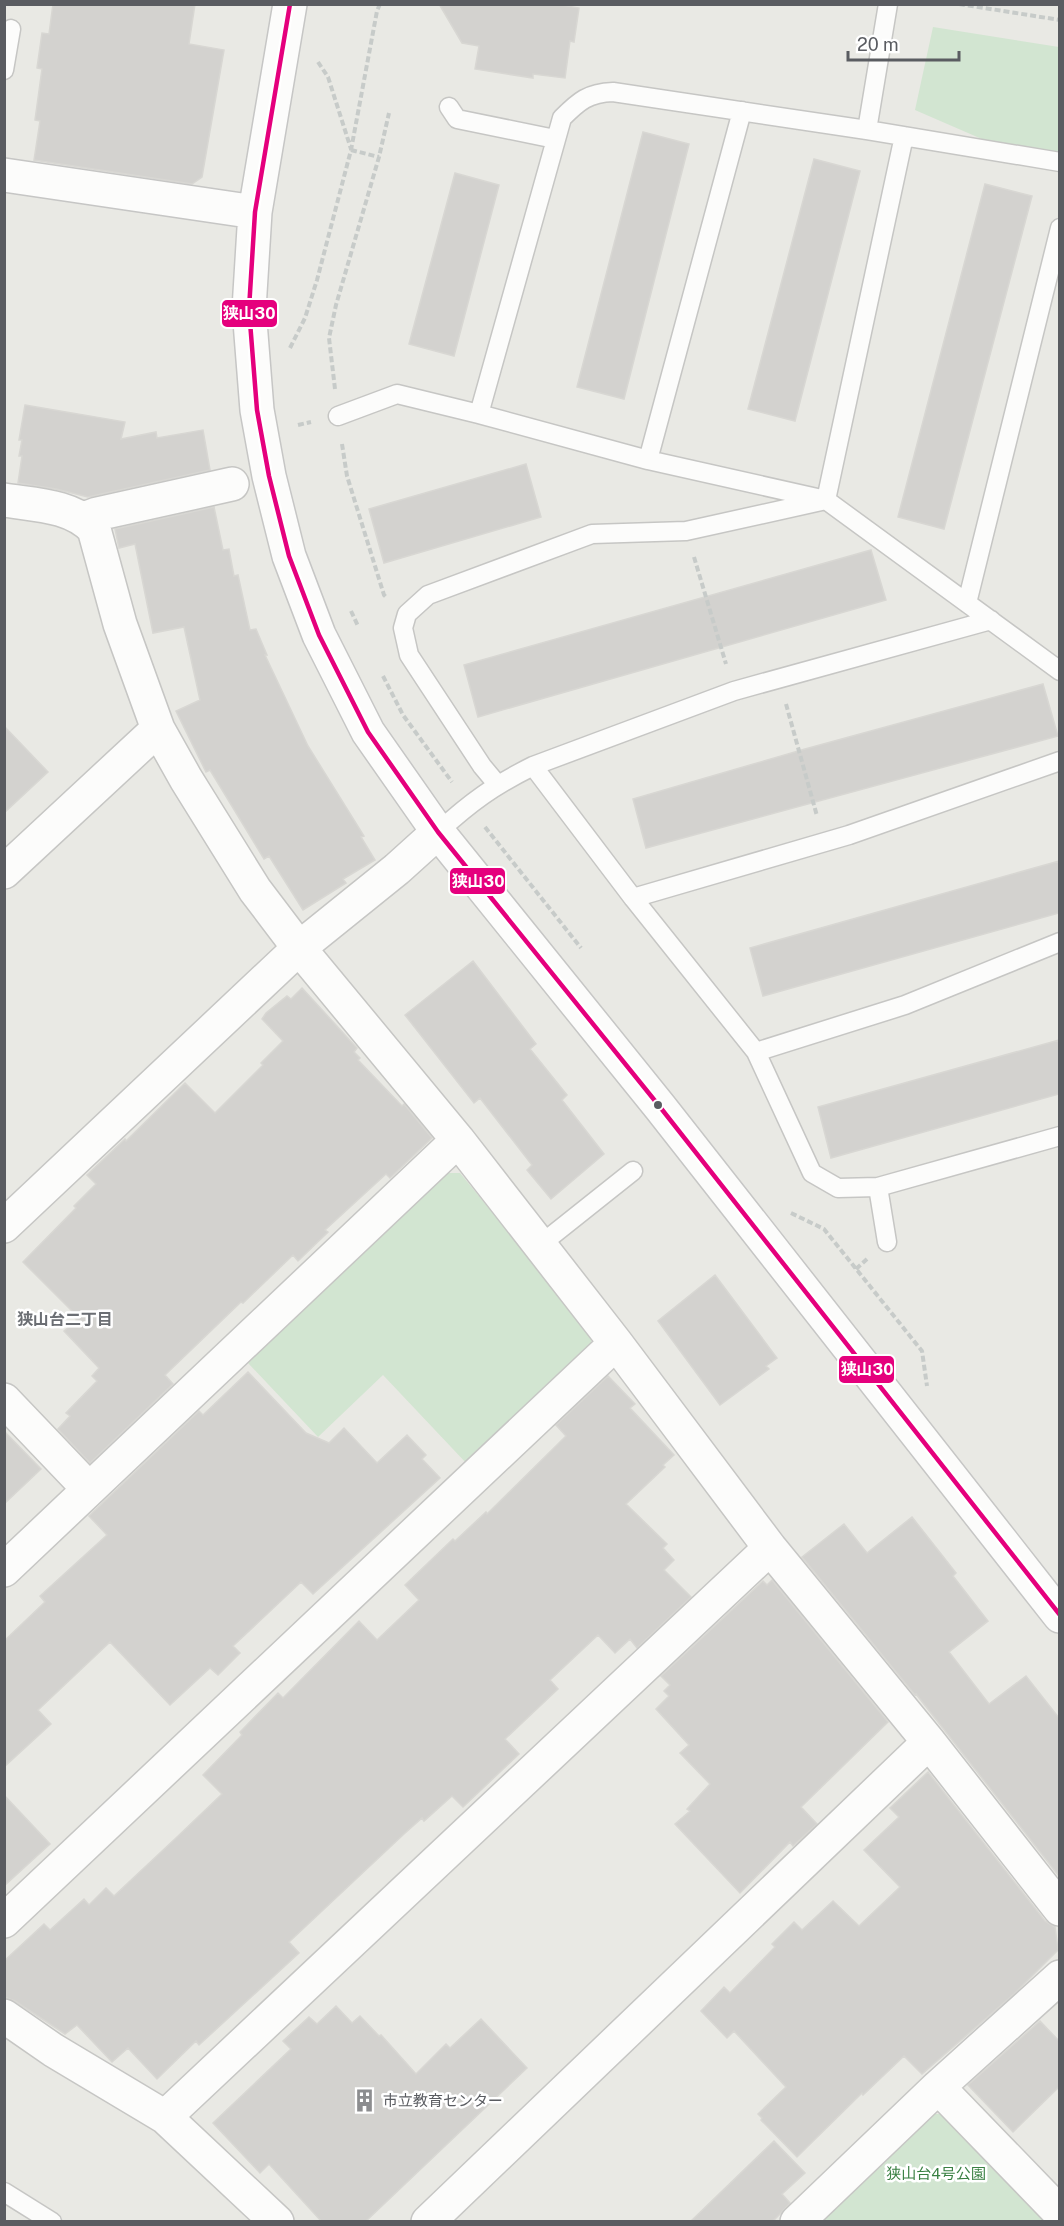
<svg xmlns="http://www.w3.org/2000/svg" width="1064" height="2226" viewBox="0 0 1064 2226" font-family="'Public Sans','Noto Sans JP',sans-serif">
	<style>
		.green { fill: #d2e5d1 }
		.building { fill: #d3d2cf; stroke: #d8d7d3; stroke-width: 1.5 }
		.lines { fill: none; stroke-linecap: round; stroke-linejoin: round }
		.lane-casing { stroke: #c6c6c4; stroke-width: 21 }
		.street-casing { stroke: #c6c6c4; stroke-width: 36 }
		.secondary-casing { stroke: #c6c6c5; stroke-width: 36 }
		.path { stroke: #c7cbc9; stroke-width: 4; stroke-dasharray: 6 3; stroke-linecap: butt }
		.lane { stroke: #fcfcfb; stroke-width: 18 }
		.street { stroke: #fcfcfb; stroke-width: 33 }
		.secondary { stroke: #fcfcfb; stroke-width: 33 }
		.bus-1-casing { stroke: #fff; stroke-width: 9 }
		.bus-1 { stroke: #e5007d; stroke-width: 4.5 }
		.bus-dot { fill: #5a5c61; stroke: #fff; stroke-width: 2 }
		.labels { text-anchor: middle; stroke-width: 5; stroke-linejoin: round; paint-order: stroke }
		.poi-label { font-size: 15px; fill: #5a5c61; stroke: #fff; text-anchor: start }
		.park-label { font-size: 15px; fill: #3a8043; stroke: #fff }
		.neighbourhood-label { font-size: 16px; font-weight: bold; fill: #6b6e73; stroke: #fff }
		.line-badge { stroke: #fff; stroke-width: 2 }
		.badge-label { font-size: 16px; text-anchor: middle; font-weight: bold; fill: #fff }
	</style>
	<rect width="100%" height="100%" fill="#e9e9e4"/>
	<!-- green -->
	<path class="green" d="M933,27L1059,47V153L991,143L915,110Z
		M445,1173H460L592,1334L590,1350L468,1465L383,1375L318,1437L248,1363Z
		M928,2114H944L1046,2222H816Z"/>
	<!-- building -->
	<path class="building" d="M53,4H195L189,44L224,50L202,177L192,184L34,160L40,121L35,120L42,69L37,68L42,33L49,34Z
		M439,4H556L579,8L574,42L570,41L565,78L533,74V78L475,69L479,46L462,43Z
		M643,132L689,144L624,399L577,387Z
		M814,159L860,171L795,421L748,409Z
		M455,173L499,185L454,356L409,344Z
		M985,184L1032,196L944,529L898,517Z
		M25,405L125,422L121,439L156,432L157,438L203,430L210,470L88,497L56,489L18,483L22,456H19L22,440H19Z
		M526,464L541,517L384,563L369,509Z
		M214,507L223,550L229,549L234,576L238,575L250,630L256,629L267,655H265L308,746L364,836L361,837L375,860L343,879L346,883L303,910L269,856L264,859L210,770L206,772L176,711L200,700L184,627L153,633L135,544L119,548L115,529Z
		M871,550L886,600L478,717L464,665Z
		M1043,684L1058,736L646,848L633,799L805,749Z
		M4,726L48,772L4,813Z
		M1059,861V913L763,996L750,948Z
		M473,961L536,1044L530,1049L567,1095L562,1100L604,1154L551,1199L527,1170L532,1165L480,1098L474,1103L405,1015Z
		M302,988L357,1048L354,1052L360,1058L358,1060L402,1106L404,1104L432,1138L390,1178L386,1174L325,1230L328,1232L298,1261L293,1255L243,1303L241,1302L165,1375L173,1384L90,1463L58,1429L70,1416L66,1413L97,1381L92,1376L99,1368L64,1331L77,1320L74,1317L76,1315L23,1262L76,1208L74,1206L96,1184L87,1175L125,1139L126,1141L185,1083L215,1113L263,1065L261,1063L283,1041L262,1019L266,1013L287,996L291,999Z
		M1059,1040V1094L831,1158L818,1107Z
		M715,1275L777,1358L766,1366L769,1369L720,1405L658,1321Z
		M248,1372L306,1433L329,1443L344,1428L377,1463L407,1435L426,1455L422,1459L440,1478L313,1594L301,1582L233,1646L240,1653L218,1675L210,1668L170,1705L110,1642L38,1710L51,1724L4,1767V1641L45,1602L40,1596L107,1535L89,1516L199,1411L203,1415Z
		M608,1376L635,1404L630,1408L674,1455L663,1465L665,1467L626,1504L667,1544L663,1548L674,1560L664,1570L691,1597L637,1648L630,1639L615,1653L598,1635L550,1680L558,1689L505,1739L519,1754L463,1807L452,1796L424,1821L422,1818L404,1834L289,1942L299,1953L199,2045L196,2041L157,2079L128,2048L112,2062L77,2025L65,2034L15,2001L4,1997V1961L44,1924L50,1930L84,1899L89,1905L106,1888L114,1896L177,1837L222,1794L203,1775L242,1735L240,1732L278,1693L283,1698L359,1621L377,1640L419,1600L405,1585L453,1539L455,1541L486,1512L487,1514L566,1436L556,1425Z
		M4,1431L41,1469L4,1504Z
		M912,1517L956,1573L953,1576L988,1621L949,1652L989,1704L1026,1676L1059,1718V1876L916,1694L915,1695L802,1557L844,1524L867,1553Z
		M772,1580L888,1722L801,1807L817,1824L793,1846L790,1842L740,1893L675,1824L690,1811L687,1809L710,1784L680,1753L689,1745L656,1709L669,1696L664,1691L670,1685L661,1676L763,1581L767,1585Z
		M928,1772L1045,1921L1055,1927L1058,1950L1014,1994L922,2074L904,2056L863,2095L862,2093L797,2157L761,2120L762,2118L758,2114L786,2087L734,2031L727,2038L701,2011L724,1987L730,1993L775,1947L772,1944L794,1922L802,1930L833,1901L859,1926L900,1887L864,1850L899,1817L890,1808Z
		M4,1795L50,1844L4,1886Z
		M336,2006L352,2023L360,2016L379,2036L381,2035L416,2074L446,2044L450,2048L481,2019L527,2068L365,2222H322L269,2164L260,2173L213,2123L291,2049L283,2041L309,2017L317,2024Z
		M1040,2021L1059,2041V2087L1013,2132L968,2085Z
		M774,2141L805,2173L782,2194L790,2203L782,2212L772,2222H690Z"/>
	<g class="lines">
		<defs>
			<path id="lane" d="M4,70L11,29
				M449,107L457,119L555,139
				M867,130L888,4
				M479,414L562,118C579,101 588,93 613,92L867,130L1060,162
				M338,416L397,394L479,414L648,460L826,500L1060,671
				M648,460L742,111
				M967,603L1060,228
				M533,766L734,691L991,620
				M497,784L482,766L409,655L403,628L407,614L428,595L592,534L686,531L826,500L904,136
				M438,832C471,802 493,786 533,766L633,898L756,1052L812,1173L838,1188L878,1187L1060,1136
				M633,898L849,835L1060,761
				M756,1052L905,1005L1060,942
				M878,1187L887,1242
				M540,1245L633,1171
				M4,2192L52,2222"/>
			<path id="street" d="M4,500C36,505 71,505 94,529L120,624L158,729L186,779L255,890L299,948L458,1140L616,1343L770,1548L929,1742L1060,1909
				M84,519L97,514L232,484
				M4,872L158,729
				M4,1226L299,948L397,869L438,832
				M4,1400L89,1489
				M4,1570L458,1140
				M4,1921L616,1343
				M4,2016L53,2050L165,2117L277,2222
				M938,2087L1060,2213
				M165,2117L770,1548
				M428,2222L929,1742
				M797,2222L938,2087L1060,1977"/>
			<path id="secondary" d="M290,4L255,212L249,309L257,410L269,476L289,556L319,635L368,732L438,832L660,1107L1060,1616
				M4,175L255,212"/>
		</defs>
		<!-- lane casing -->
		<use href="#lane" class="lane-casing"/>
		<!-- street casing -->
		<use href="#street" class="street-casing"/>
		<!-- secondary casing -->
		<use href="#secondary" class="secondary-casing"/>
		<!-- path -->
		<path class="path" d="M959,4L1060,20
			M318,62L328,77L351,149
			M351,150L379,157
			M290,348L305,318L317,280L351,150L377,11L380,4
			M335,389L329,338L336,305L379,157L389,113
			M298,425L311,422
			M342,444L347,476L384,595L386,597
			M694,557L726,664
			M351,611L358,626
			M383,676L403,715L452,782
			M786,704L817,816
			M485,827L581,948
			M791,1213L824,1229L922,1351L927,1386
			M856,1269L867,1259"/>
		<!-- lane -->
		<use href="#lane" class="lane"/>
		<!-- street -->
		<use href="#street" class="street"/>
		<!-- secondary -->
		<use href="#secondary" class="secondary"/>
		<defs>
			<path id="bus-1" d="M290,4L255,212L249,309L257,410L269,476L289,556L319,635L368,732L438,832L660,1107L1060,1615"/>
		</defs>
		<!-- bus-1 casing -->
		<use href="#bus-1" class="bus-1-casing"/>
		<!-- bus-1 -->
		<use href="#bus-1" class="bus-1"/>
	</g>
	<!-- icons -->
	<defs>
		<symbol id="building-bare" viewBox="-9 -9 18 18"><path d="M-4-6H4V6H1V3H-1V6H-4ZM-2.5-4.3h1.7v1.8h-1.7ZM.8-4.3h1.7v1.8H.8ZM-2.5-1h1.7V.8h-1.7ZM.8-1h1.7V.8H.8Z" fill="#8c8d8f" stroke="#fff" stroke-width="2.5" paint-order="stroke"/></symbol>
	</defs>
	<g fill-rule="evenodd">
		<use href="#building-bare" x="348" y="2084" width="33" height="33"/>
	</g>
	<!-- markers -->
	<circle class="bus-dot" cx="658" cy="1105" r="5"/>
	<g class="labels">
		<!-- poi labels -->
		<g class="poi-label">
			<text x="383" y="2106">市立教育センター</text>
		</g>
		<!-- park labels -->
		<g class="park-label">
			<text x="936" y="2179">狭山台4号公園</text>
		</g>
		<!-- neighbourhood labels -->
		<g class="neighbourhood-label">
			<text x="65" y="1325">狭山台二丁目</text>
		</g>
	</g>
	<g class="line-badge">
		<rect x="221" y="299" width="57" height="29" rx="6" fill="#e5007d"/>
		<rect x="449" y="867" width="57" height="28" rx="6" fill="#e5007d"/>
		<rect x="838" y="1355" width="57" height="29" rx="6" fill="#e5007d"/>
	</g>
	<g class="badge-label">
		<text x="249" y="319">狭山30</text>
		<text x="478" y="887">狭山30</text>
		<text x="867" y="1375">狭山30</text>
	</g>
	<!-- border -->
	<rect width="1064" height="2226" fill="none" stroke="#5a5c61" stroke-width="12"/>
	<!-- scale -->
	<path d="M848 51v9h111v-9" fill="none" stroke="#5a5c61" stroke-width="3"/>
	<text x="857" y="51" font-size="18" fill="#5a5c61" stroke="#ffffff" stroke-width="4.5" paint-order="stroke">20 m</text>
</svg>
